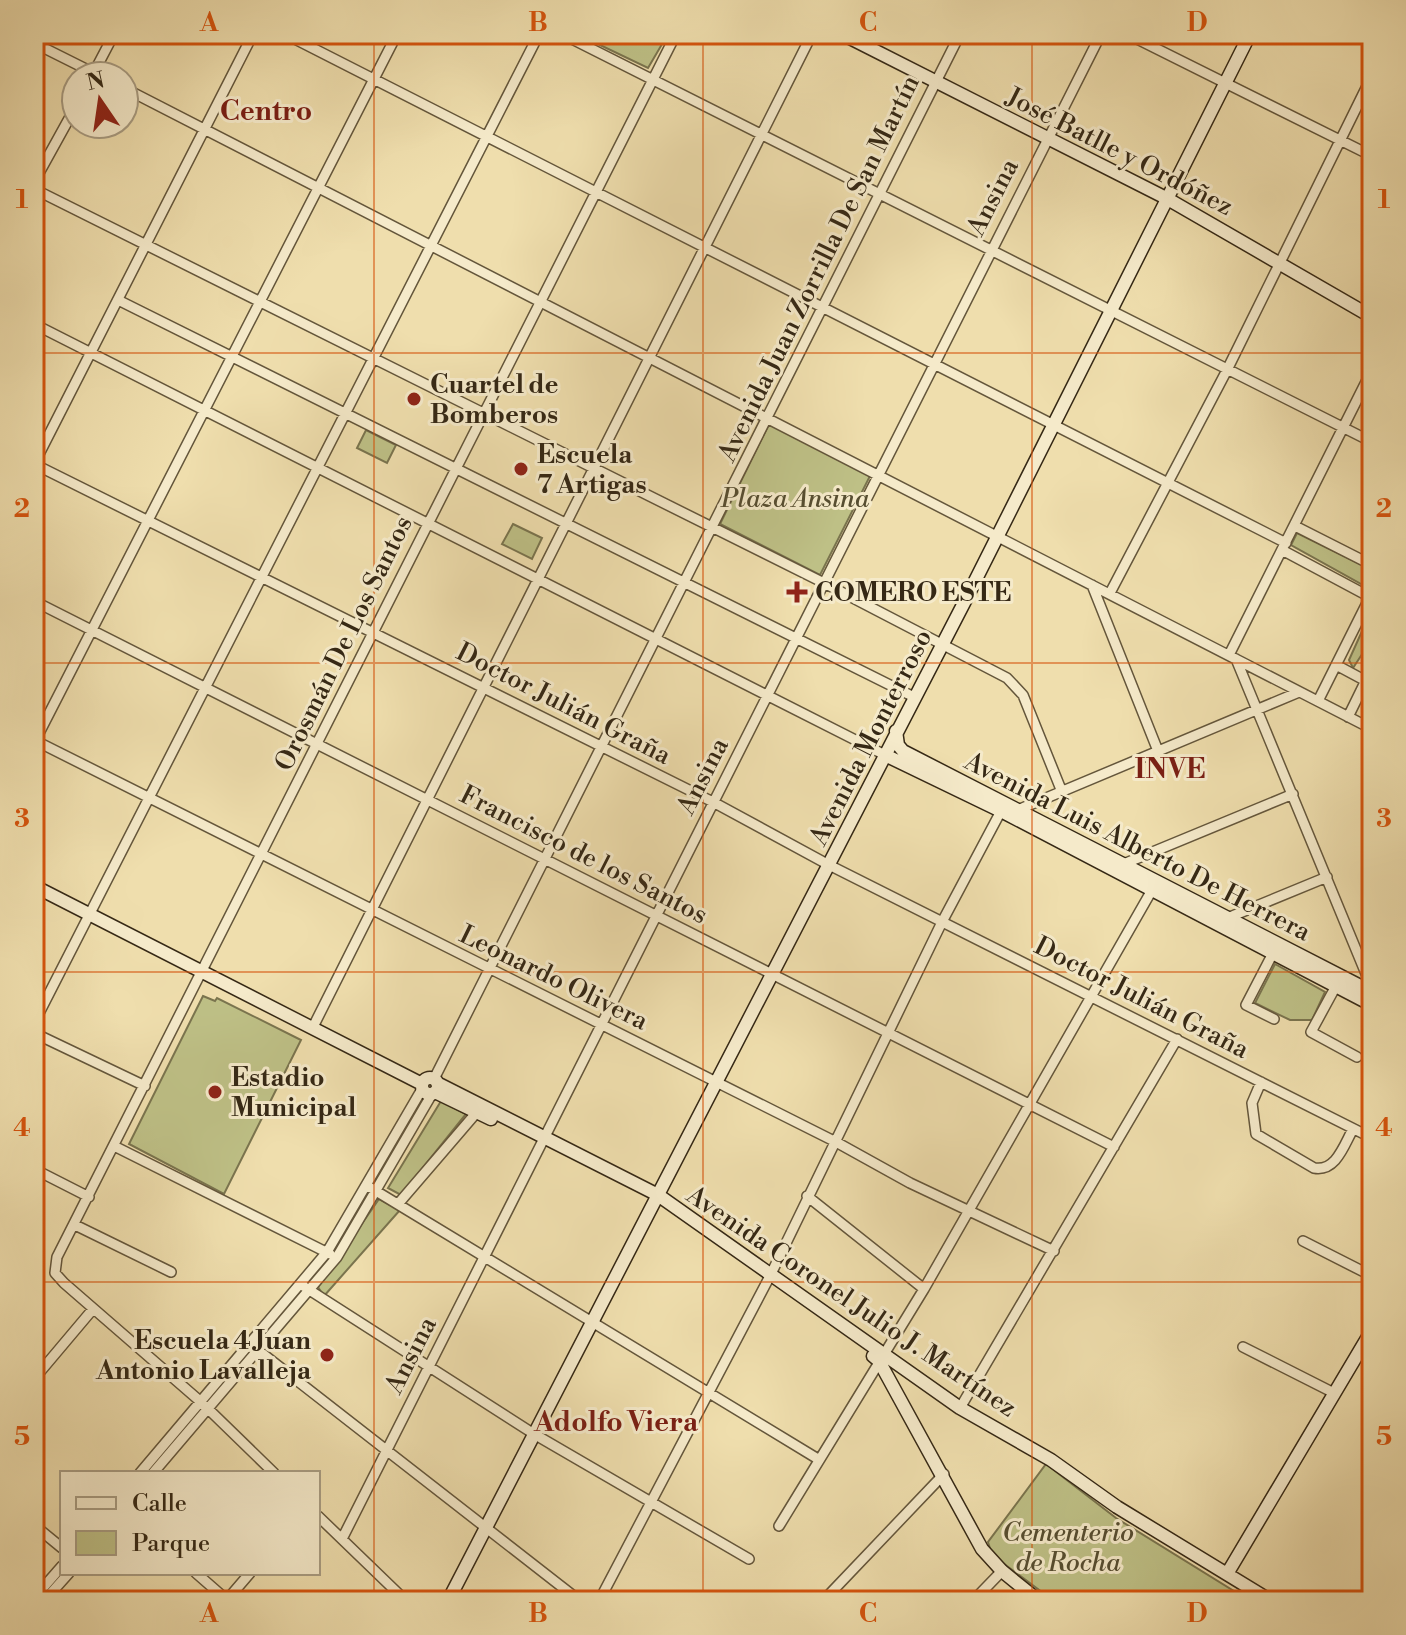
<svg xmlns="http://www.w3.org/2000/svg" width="1406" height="1635" viewBox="0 0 1406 1635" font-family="'Libre Bodoni',serif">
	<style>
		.green { fill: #bec086; stroke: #7a744e; stroke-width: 2 }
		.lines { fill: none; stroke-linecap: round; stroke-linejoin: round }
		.street-casing { stroke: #64563b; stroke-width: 12 }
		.secondary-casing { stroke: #352815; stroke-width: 15 }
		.street { stroke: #f5eaca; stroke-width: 9 }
		.secondary { stroke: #f5eaca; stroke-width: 12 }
		.grid { fill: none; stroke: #d6540d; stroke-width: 2; stroke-opacity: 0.55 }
		.poi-dot { fill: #8f2418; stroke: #f5eaca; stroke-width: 3 }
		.labels { text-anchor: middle; stroke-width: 6; stroke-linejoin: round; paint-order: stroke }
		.street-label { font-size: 26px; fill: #352815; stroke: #f5eaca }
		.poi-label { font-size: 26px; font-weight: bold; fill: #352815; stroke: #f5eaca; text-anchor: start }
		.park-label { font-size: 26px; font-style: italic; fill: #574e31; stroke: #f5eaca }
		.neighbourhood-label { font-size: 28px; font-weight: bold; fill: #7a1f14; stroke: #f5eaca }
		.neatline { fill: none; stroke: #d6540d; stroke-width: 3 }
		.grid-label { font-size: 26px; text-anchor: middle; font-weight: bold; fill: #d6540d }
	</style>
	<rect width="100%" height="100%" fill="#efdead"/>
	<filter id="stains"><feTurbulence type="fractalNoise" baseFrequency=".0025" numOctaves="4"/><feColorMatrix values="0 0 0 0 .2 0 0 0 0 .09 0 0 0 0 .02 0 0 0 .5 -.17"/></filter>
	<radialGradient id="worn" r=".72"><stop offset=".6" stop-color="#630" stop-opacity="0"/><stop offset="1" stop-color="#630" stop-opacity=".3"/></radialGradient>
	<!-- green -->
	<path class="green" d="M577,34H668L648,68Z
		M770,422L871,474L820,575L720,524Z
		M366,430L396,445L387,463L357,448Z
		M513,524L542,538L532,559L502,544Z
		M1297,533L1372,570V590L1291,545Z
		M1372,609V639L1353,668L1349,660Z
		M1275,964L1325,992L1312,1020H1290L1255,1003Z
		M203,996L215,1001L217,998L301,1040L224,1194L129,1144Z
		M441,1101L466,1114L401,1195L388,1188Z
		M379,1199L400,1210L324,1296L318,1287Z
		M1046,1464L1116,1518L1250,1601H1054L992,1555L988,1542Z"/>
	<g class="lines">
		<defs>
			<path id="street" d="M253,34C181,178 107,321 34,464L713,802L829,865L1372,1138
				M285,34L1286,543
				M562,34L1372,442
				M1127,34L1372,156
				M34,43L100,76
				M34,55L45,34
				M92,76L114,34
				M124,88L1372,729
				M34,182L76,106
				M34,189L824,583L1007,678L1023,695L1062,792
				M118,300L914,697
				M34,324L885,755
				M1295,526L1372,565
				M1282,550L1370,597L1318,701
				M1092,585L1158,751
				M1110,593L1227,370L1372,76
				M34,601L1114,1147
				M1229,655L1372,370
				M1236,659L1369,981V995
				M1338,666L1366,681
				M1348,717L1372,668
				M34,740L836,1142L910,1183L1054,1251
				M34,743L397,34
				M1126,863L1293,794
				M1225,919L1327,877
				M1273,953L1246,1005L1274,1019
				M1336,986L1311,1032L1357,1057
				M34,1023L539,34
				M313,1027L812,34
				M34,1033L145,1086
				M434,1079L960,34
				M1261,1082L1252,1103L1256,1134L1314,1168C1336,1172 1344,1145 1353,1129
				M114,1146L330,1254
				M34,1169L89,1197
				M366,1185L818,1459
				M807,1196L924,1289
				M398,1204L477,1112
				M75,1225L171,1272
				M1303,1241L1372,1276
				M300,1284L534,1434L749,1559
				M254,1347L580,1601
				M1243,1347L1334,1393
				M34,1379L93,1309
				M960,1408L1177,1039
				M140,1473L327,1252L422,1089
				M153,1473L337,1257L432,1094
				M274,1473L201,1402L64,1283L55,1273L57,1257L676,34
				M318,1516L406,1601
				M34,1525L62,1548
				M779,1526L924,1289L1152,890
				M342,1539L1101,34
				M196,1573L228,1601
				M34,1598L62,1566
				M44,1601L69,1573
				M226,1601L250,1573
				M599,1601L771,1274L942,922L1001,811L1020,809L1299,692
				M823,1601L944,1474
				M973,1601L1002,1571"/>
			<path id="secondary" d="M842,34L1166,198L1372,317
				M896,731L898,745L903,751L1372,992
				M885,755L1001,811L1372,1005
				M34,886L422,1084
				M422 1086a8 8 0 1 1 16 0a8 8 0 1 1-16 0Z
				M437,1083L658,1195L960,1408L1051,1460L1117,1507L1271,1601
				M435,1092L491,1119
				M873,1356L879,1361L982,1549L1002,1571L1039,1601
				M1227,1574L1372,1330
				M448,1601L966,599L1250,34"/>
		</defs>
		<!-- street casing -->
		<use href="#street" class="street-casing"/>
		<!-- secondary casing -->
		<use href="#secondary" class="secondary-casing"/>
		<!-- street -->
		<use href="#street" class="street"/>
		<!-- secondary -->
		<use href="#secondary" class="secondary"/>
	</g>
	<!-- grid -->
	<path class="grid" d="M374,34V1601M703,34V1601M1032,34V1601M34,353H1372M34,663H1372M34,972H1372M34,1282H1372"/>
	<!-- markers -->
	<g class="poi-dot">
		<circle cx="414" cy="399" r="8"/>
		<circle cx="521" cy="469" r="8"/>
		<path d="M793 580h8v8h8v8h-8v8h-8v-8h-8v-8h8z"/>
		<circle cx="215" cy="1092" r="8"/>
		<circle cx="327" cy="1355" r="8"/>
	</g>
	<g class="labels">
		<!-- street labels -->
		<g class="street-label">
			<text transform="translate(1120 151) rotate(27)" y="9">José Batlle y Ordóñez</text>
			<text transform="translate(992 197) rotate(-63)" y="9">Ansina</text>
			<text transform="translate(818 268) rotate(-64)" y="9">Avenida Juan Zorrilla De San Martín</text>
			<text transform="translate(343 643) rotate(-64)" y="9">Orosmán De Los Santos</text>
			<text transform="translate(564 703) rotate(27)" y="9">Doctor Julián Graña</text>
			<text transform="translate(870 737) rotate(-63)" y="9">Avenida Monterroso</text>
			<text transform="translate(702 776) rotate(-63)" y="9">Ansina</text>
			<text transform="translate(1138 846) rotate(27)" y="9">Avenida Luis Alberto De Herrera</text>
			<text transform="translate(584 854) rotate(27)" y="9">Francisco de los Santos</text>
			<text transform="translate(554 977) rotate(26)" y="9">Leonardo Olivera</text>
			<text transform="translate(1142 997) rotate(27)" y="9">Doctor Julián Graña</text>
			<text transform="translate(852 1301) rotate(34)" y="9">Avenida Coronel Julio J. Martínez</text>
			<text transform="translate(410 1355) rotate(-63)" y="9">Ansina</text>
		</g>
		<!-- poi labels -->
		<g class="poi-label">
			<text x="430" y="393">Cuartel de<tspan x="430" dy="30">Bomberos</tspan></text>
			<text x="537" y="463">Escuela<tspan x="537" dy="30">7 Artigas</tspan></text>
			<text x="815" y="601">COMERO ESTE</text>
			<text x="231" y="1086">Estadio<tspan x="231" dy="30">Municipal</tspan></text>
			<text x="311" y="1349" text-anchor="end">Escuela 4 Juan<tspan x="311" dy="30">Antonio Lavalleja</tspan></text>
		</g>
		<!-- park labels -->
		<g class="park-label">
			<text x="795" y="507">Plaza Ansina</text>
			<text x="1068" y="1541">Cementerio<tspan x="1068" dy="30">de Rocha</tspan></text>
		</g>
		<!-- neighbourhood labels -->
		<g class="neighbourhood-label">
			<text x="266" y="120">Centro</text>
			<text x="1170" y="778">INVE</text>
			<text x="616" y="1431">Adolfo Viera</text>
		</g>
	</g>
	<!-- margin -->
	<rect width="1406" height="1635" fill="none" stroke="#efdead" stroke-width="88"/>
	<!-- legend -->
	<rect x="60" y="1471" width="260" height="104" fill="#f5eaca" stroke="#a89c82" stroke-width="2"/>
	<rect x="76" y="1497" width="40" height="12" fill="#f5eaca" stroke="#a89c82" stroke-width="2"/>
	<text x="132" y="1511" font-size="24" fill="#352815">Calle</text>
	<rect x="76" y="1531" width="40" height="24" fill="#bec086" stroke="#a89c82" stroke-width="2"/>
	<text x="132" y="1551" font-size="24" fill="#352815">Parque</text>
	<!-- north arrow -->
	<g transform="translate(100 100) rotate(347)"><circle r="38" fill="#f5eaca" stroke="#a89c82" stroke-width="2"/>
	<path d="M0-6L14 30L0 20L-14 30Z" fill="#8f2418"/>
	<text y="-12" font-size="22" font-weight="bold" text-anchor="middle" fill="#352815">N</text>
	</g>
	<rect x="44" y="44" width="1318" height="1547" class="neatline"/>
	<g class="grid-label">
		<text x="209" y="31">A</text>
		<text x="538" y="31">B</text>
		<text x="868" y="31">C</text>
		<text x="1197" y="31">D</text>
		<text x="22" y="208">1</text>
		<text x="1384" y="208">1</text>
		<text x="22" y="517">2</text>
		<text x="1384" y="517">2</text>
		<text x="22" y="827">3</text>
		<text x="1384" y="827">3</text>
		<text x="22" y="1136">4</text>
		<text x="1384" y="1136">4</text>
		<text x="22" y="1445">5</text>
		<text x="1384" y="1445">5</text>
		<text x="209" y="1622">A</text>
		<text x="538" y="1622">B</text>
		<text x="868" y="1622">C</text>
		<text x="1197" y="1622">D</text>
	</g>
	<rect width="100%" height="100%" filter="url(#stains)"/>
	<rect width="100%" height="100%" fill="url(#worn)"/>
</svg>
